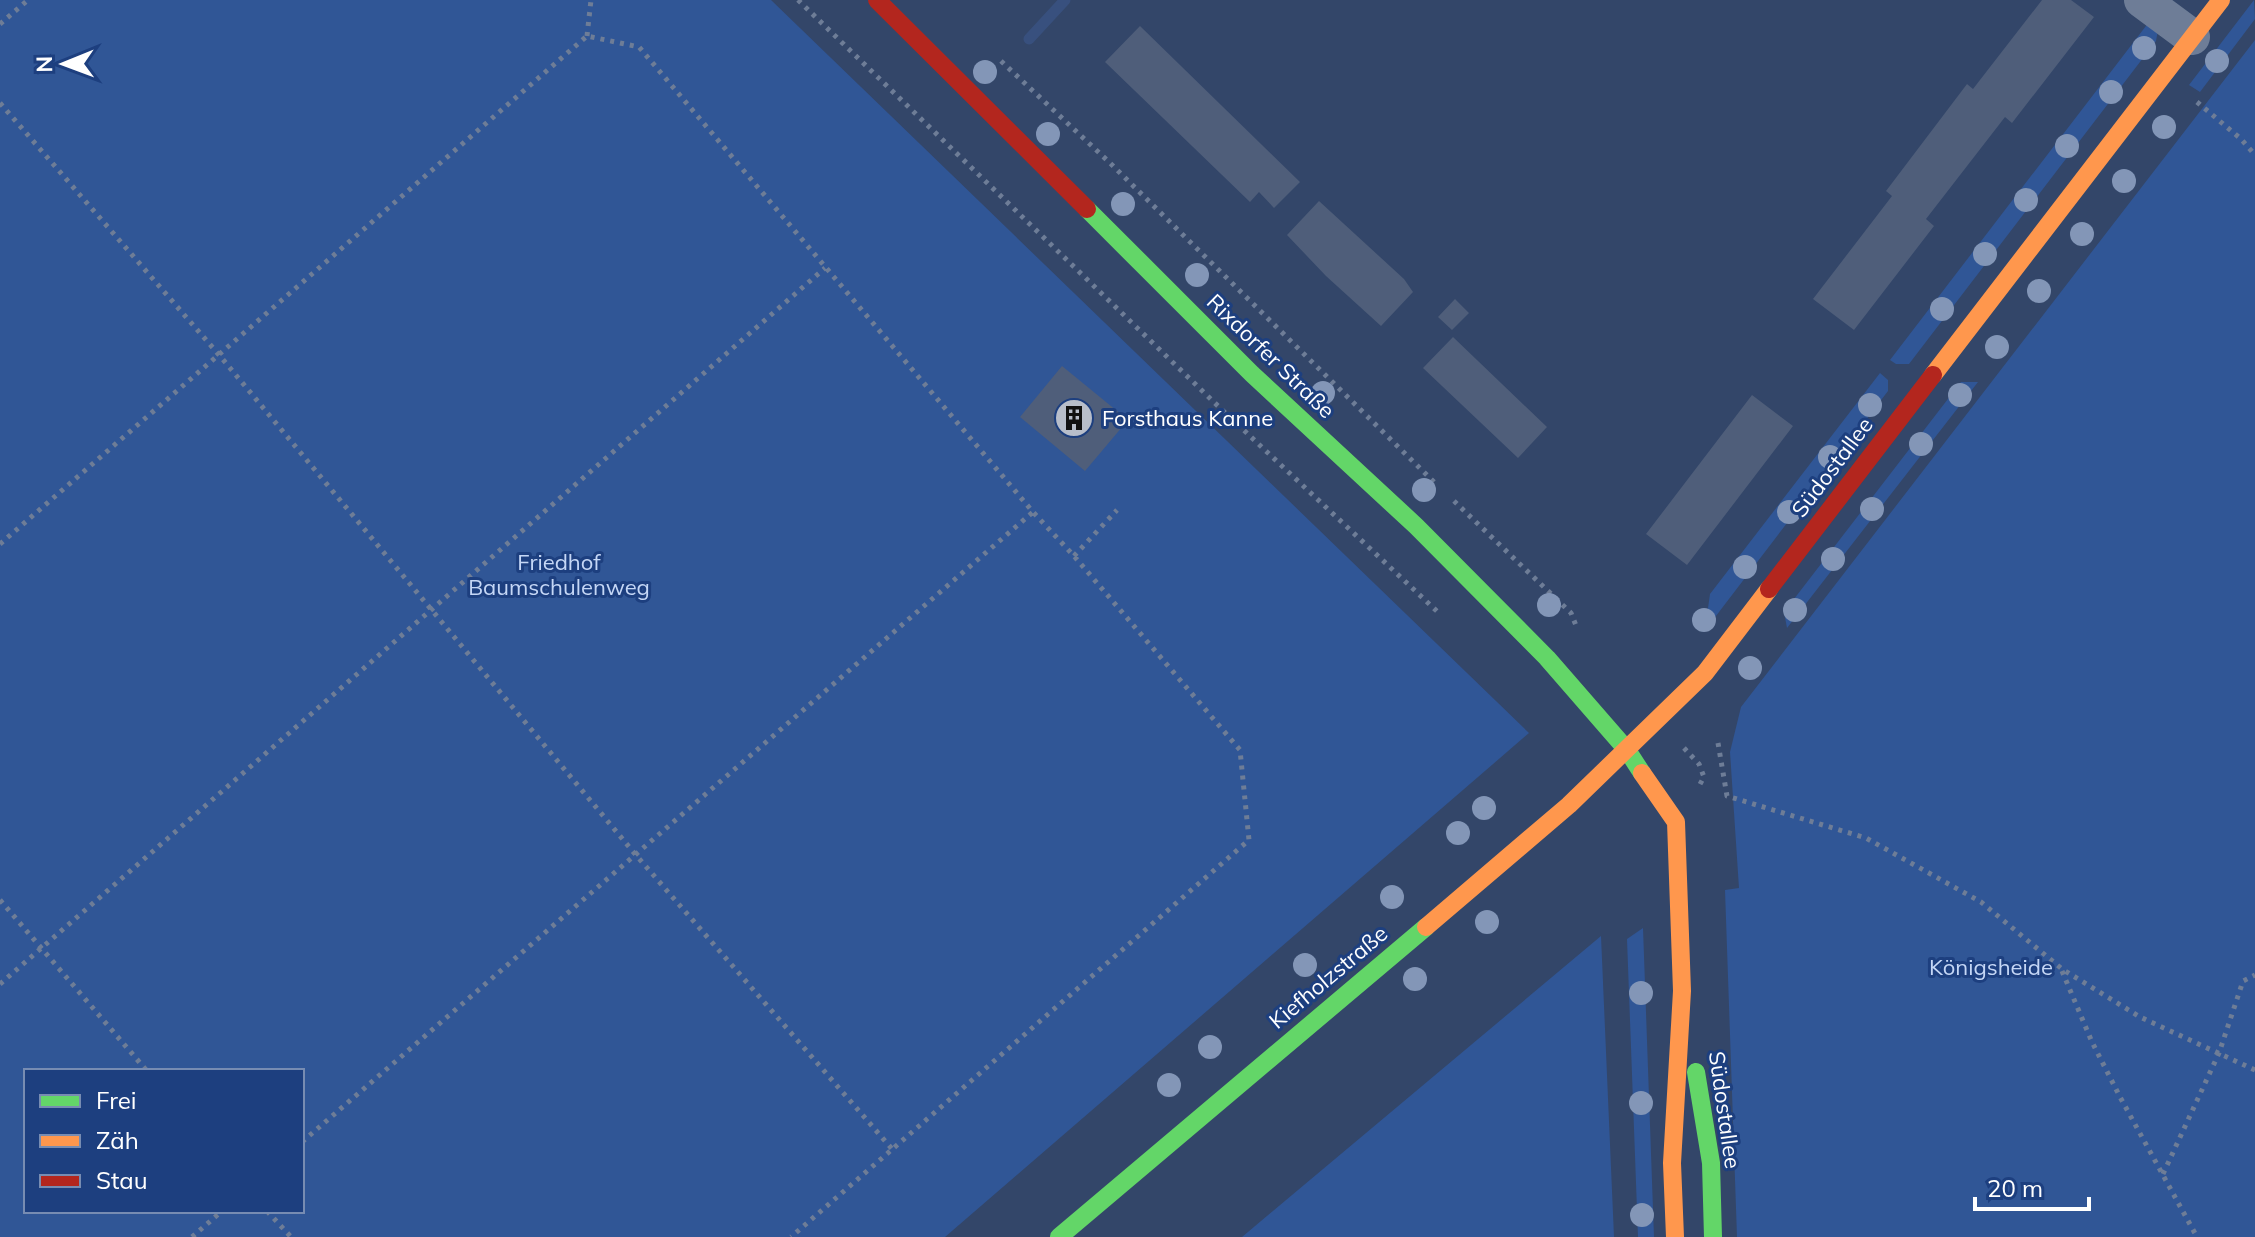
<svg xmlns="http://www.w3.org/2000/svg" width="2255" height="1237" viewBox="0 0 2255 1237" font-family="Mulish,sans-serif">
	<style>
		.green { fill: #305696; fill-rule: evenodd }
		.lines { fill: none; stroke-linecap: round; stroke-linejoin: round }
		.stream { stroke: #38507e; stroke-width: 11 }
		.building { fill: #4f5e7a }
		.path { stroke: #6e7d97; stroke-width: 5; stroke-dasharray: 4 6; stroke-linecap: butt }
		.street { stroke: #6e7d97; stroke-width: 36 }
		.fast { stroke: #63d668; stroke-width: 18 }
		.slow { stroke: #ff974d; stroke-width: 18 }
		.jam { stroke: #b3261e; stroke-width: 18 }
		.tree { fill: #8396b7 }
		.labels { text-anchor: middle; stroke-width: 6; stroke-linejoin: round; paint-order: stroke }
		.street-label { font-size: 22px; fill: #fff; stroke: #1d3f7f }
		.poi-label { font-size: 22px; fill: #fff; stroke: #1d3f7f; text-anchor: start }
		.park-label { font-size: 22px; fill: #c5d7f6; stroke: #1d3f7f }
	</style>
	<rect width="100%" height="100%" fill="#334669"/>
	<!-- green -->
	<path class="green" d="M0,0H771L1529,733L945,1237H0ZM26,1071H302V1211H26Z
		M2254,0L2255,19L2200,92L2189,85Z
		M2149,22L2158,30L2156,41L1909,364H1896L1890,360Z
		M2255,40V1237H1737L1725,890L1739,888L1730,752L1741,707Z
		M1880,373L1888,380V391L1706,629L1697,622L1708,608L1710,594Z
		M1961,382H1978L1787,628L1784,612Z
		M1643,928L1654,1237H1638L1627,939Z
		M1601,936L1614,1237H1242Z"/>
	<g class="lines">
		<!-- stream -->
		<path class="stream" d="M1029,39L1065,0"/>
	</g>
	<!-- building -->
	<path class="building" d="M2042,0H2071L2094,17L2012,123L2005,117L1926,219L1934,226L1854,330L1813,299L1892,196L1886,191L1967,84L1973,89Z
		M1140,26L1300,182L1274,208L1259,192L1250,202L1105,62Z
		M1319,201L1404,279L1413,292L1381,326L1326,276L1287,235Z
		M1455,299L1469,313L1452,330L1438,317Z
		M1453,337L1547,427L1518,458L1423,368Z
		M1062,366L1128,420L1085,471L1020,417Z
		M1752,395L1793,426L1687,565L1646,534Z"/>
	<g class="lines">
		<!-- path -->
		<path class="path" d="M798,0L1219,407L1441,615
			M0,24L28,0
			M587,36L591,0
			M1001,61L1109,162L1438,486
			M2197,102L2241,139L2255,155
			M0,103L220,356L635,854L893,1150
			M1454,501L1571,613L1577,628
			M0,544L587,36L639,47L1033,512L1074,556L1240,750L1249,840L791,1237
			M1074,556L1117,510
			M1718,743L1727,796L1866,838L1981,902L2062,969L2140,1017L2255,1070
			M1684,748L1699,764L1704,777L1699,786
			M0,900L147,1071
			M2062,971L2092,1042L2120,1097L2197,1237
			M0,984L825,268
			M302,1142L1033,512
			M2163,1174L2219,1053L2243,981L2255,975
			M267,1211L291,1237
			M192,1237L222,1211"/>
		<!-- street -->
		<path class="street" d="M2142,0L2192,37"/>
		<!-- fast -->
		<path class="fast" d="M1087,209L1252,374L1416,526L1547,658L1627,750L1642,773
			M1696,1072L1711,1163L1713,1237
			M1059,1237L1426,927"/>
		<!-- slow -->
		<path class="slow" d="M1933,375L2221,0
			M1642,773L1676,822L1682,991L1672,1163L1675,1237
			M1426,927L1569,805L1705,673L1769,589"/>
		<!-- jam -->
		<path class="jam" d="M877,0L1087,209
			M1769,589L1933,375"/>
	</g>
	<!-- trees -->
	<g class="tree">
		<circle cx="2144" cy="48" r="12"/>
		<circle cx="2217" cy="61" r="12"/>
		<circle cx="985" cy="72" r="12"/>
		<circle cx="2111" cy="92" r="12"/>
		<circle cx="2164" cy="127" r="12"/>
		<circle cx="1048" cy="134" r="12"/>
		<circle cx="2067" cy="146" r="12"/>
		<circle cx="2124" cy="181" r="12"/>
		<circle cx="2026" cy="200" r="12"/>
		<circle cx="1123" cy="204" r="12"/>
		<circle cx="2082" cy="234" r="12"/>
		<circle cx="1985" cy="254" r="12"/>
		<circle cx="1197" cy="275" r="12"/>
		<circle cx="2039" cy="291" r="12"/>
		<circle cx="1942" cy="309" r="12"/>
		<circle cx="1997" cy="347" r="12"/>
		<circle cx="1323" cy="393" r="12"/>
		<circle cx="1960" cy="395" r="12"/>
		<circle cx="1870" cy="405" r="12"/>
		<circle cx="1921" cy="444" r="12"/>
		<circle cx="1830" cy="457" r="12"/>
		<circle cx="1424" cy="490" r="12"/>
		<circle cx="1872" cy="509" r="12"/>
		<circle cx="1789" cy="512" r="12"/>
		<circle cx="1833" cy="559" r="12"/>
		<circle cx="1745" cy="567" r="12"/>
		<circle cx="1549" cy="605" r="12"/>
		<circle cx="1795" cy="610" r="12"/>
		<circle cx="1704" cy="620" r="12"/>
		<circle cx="1750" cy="668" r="12"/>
		<circle cx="1484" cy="808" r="12"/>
		<circle cx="1458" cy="833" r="12"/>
		<circle cx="1392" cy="897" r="12"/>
		<circle cx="1487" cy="922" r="12"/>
		<circle cx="1305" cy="965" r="12"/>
		<circle cx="1415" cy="979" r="12"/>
		<circle cx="1641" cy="993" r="12"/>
		<circle cx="1210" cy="1047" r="12"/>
		<circle cx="1169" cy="1085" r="12"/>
		<circle cx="1641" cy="1103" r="12"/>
		<circle cx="1642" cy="1215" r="12"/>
	</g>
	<!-- icons -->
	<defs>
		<symbol id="building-disc" viewBox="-11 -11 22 22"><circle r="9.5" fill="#b8beca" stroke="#1d3f7f"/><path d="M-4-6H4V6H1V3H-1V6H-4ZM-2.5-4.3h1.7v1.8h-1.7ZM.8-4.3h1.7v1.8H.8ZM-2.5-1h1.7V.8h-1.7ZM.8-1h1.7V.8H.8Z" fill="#111"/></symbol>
	</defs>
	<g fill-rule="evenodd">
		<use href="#building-disc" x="1052" y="396" width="44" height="44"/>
	</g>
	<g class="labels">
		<!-- street labels -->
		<g class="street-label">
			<text transform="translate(1271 356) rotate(44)" y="8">Rixdorfer Straße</text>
			<text transform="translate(1832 467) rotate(-53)" y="8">Südostallee</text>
			<text transform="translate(1328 977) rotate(-40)" y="8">Kiefholzstraße</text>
			<text transform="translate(1725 1110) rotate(82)" y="8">Südostallee</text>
		</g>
		<!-- poi labels -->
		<g class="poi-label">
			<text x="1102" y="426">Forsthaus Kanne</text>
		</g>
		<!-- park labels -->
		<g class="park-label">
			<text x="559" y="570">Friedhof<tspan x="559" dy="25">Baumschulenweg</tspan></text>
			<text x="1991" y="975">Königsheide</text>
		</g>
	</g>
	<!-- legend -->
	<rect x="24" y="1069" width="280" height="144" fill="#1d3f7f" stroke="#778cb2" stroke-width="2"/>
	<rect x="40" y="1095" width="40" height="12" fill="#63d668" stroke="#778cb2" stroke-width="2"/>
	<text x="96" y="1109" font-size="24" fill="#ffffff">Frei</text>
	<rect x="40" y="1135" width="40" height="12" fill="#ff974d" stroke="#778cb2" stroke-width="2"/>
	<text x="96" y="1149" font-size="24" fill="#ffffff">Zäh</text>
	<rect x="40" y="1175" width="40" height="12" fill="#b3261e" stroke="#778cb2" stroke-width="2"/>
	<text x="96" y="1189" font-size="24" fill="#ffffff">Stau</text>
	<!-- north arrow -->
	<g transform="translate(64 64) rotate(269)" stroke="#1d3f7f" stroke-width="6" paint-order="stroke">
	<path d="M0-6L14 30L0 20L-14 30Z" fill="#ffffff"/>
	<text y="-12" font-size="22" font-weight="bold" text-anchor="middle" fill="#ffffff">N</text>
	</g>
	<!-- scale -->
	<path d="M1975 1197v12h114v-12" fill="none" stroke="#ffffff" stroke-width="4"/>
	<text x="1987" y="1197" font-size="24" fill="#ffffff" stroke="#1d3f7f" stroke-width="6" paint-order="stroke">20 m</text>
</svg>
